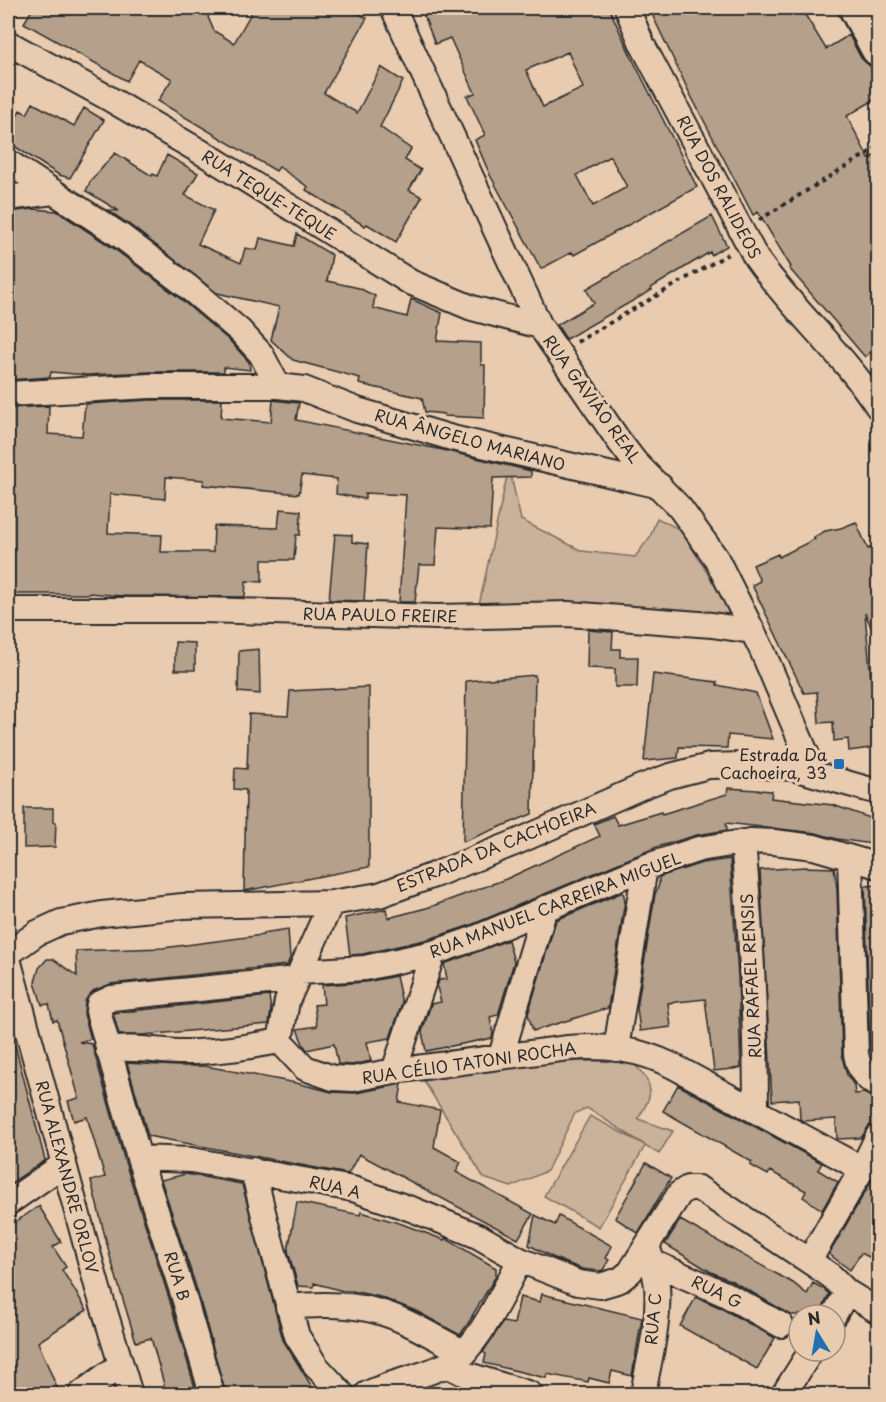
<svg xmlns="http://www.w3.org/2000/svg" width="886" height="1402" viewBox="0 0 886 1402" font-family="'Playpen Sans',sans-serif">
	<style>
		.green { fill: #cab19a; stroke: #7a6e62; stroke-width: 1.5 }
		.building { fill: #b4a08b; stroke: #2b2b2b; stroke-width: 1.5; fill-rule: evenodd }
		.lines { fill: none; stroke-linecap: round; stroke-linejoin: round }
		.street-casing { stroke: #2b2b2b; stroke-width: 28 }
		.secondary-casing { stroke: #2b2b2b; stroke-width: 38 }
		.path { stroke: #2b2b2b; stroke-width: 4; stroke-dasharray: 4.5 4.5; stroke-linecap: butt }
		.street { stroke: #e9ccb0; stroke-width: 24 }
		.secondary { stroke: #e9ccb0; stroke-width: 33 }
		.poi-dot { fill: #1f6fb2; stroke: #e9ccb0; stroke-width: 2 }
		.labels { text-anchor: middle; stroke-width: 6; stroke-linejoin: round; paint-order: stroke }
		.street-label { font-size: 16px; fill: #2b2b2b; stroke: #e9ccb0 }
		.poi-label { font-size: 16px; fill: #2b2b2b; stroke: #e9ccb0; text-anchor: end }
	</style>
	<rect width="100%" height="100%" fill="#e9ccb0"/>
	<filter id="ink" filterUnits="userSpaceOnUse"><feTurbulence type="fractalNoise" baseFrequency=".0167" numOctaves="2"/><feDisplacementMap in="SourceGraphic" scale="12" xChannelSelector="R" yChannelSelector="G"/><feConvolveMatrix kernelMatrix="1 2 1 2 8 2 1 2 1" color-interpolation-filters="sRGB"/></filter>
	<g filter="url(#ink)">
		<!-- green -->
		<path class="green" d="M509,467L521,520L582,551L635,557L650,537L657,518L681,530L737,621L479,605Z
			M631,1060C653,1085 656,1090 638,1119L673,1131L659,1154L645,1146L599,1227L544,1196L590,1116L645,1145L587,1108L575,1113L547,1171L511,1187L484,1178L424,1081L519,1063Z"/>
		<!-- building -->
		<path class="building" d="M33,8H213L208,17L214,31L234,43L254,8H348L367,18L324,93L357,113L381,67L403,81L380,127L411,149L405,160L421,170L409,190L422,197L396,242L367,224L365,226L306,190L308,187L279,167L276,171L158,101L172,79L139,60L127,81L24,23Z
			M421,8H609L632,58L697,187L574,255L572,252L541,269L490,175L475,140L485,135L467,96L475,93L450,38L435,44ZM568,52L583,88L543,107L526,70ZM610,156L627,187L593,206L577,175Z
			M649,8H801L826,49L849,35L861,58L870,66L879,83V97L847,116L869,159L879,153V345L865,357L789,268L791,267L758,212L753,215L689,92Z
			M33,103L74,126L84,108L104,120L70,178L59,175L8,142V112L16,118L20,110L27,114Z
			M115,153L152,176L153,174L157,176L167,155L198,173L185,195L214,210L198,244L241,263L245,248L257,250L260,238L294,246L297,234L332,255L327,281L359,288L375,296L373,308L407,317L411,299L442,313L437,341L481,343V365H485L484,418L444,416V414L425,412L422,398L359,384L360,378L293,360L271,340L279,307L217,293L130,225L108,210L119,211L86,191L90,182Z
			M33,209L57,211L113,248L178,297L230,341L249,362L250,370L224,367V372H150L87,375L51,372L50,377L8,380V212Z
			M712,216L727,246L711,255L710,252L651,288L652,290L566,339L557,325L594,303L586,289Z
			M150,400H222L221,418L271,422L273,400L299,403L296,420L443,450L531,471V477L493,478L490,529L438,527L435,565H419L415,602H399L406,495L365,493V499L336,494L337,479L302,475L299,494L203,485L204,480L166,477L165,499L110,494L108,533L162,535L161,552H213L214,526L278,528L280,509L301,511L300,535H296L294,560H262V582L246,581L245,597L122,596L90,593V594H8V548L11,485V476H8V408L49,406L48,434L82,436L85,404Z
			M856,522L868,549L879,544V645L865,613L877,747L849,751L848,739L834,741L833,722L819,723L817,692L804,693L752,585L760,581L753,565L778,554L779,557L815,539L814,537L825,531L841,528Z
			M335,534L352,535V542L368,544L364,601L329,600Z
			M588,630L613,632L612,649H620V657H638L637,687H615V669L587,668Z
			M175,642L195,643V670H175Z
			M259,649L260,694L238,692L239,651Z
			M653,674L717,682V685L756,693L773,739L728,735L727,748L679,747L678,758L644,761Z
			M535,675L532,814L463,842L466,681Z
			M369,687V867L244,891L246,790L234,789L235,768L247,769L249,714L288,716L290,691Z
			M728,788L772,791L771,798L833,805L879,821V845L837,839L816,833L726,823L727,830L697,835L657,847L471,925L429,939L363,954L350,955L345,918L386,909L388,918L430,907L506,879L600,836L594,824L613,816L618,825L661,812L662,814L727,794Z
			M24,808H53V822H56L55,847L24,848Z
			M730,859L738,977L741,1068L714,1071L705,999L668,1003L671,1027L640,1031L637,1008L655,894L659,885V877L702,863Z
			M805,867L834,868L837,888L842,1057L847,1075L854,1085L855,1094L864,1093L875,1099L878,1122L870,1125L861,1138L837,1139L836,1119L803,1121L800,1119L799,1099L772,1101L760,870Z
			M879,885V1049L870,1050L865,886Z
			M623,892L625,900L608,1008L533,1031L528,1014L556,920Z
			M288,929L290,958L287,965L111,984L93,991L85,1001L84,1014L91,1039L79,1042L92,1044L125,1162L169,1298L197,1395H167L151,1338L136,1342L111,1260L91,1181L105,1177L87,1117L74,1121L68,1101L79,1098L57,1020L53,1021L49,1004L42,1005L35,982L39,968L47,959H53L77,976L76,951L163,948L263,935V933Z
			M508,940L514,962L498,1015L490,1017L493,1034L492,1038L426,1051L422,1032L431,1004L441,1002L437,987L439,980L447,979L444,964Z
			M396,976L402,1003L390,1038L367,1042L371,1061L352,1065L338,1064L334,1044L307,1050L303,1044L297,1029L317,1026L314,1005L324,1004L322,985L366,982Z
			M269,996L271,1010L269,1024L143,1035H119L113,1013Z
			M15,1045L45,1160L8,1185V1046Z
			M127,1063L177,1066H205L296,1083L332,1092L356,1093L402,1084L399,1102L440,1110L434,1147L461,1162L456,1172L533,1214L518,1239L359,1154L348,1174L148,1136Z
			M678,1085L822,1163L818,1170L838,1182L822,1210L803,1197L806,1191L770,1171L768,1175L750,1165L752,1162L663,1111Z
			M646,1163L671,1178L638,1233L615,1218Z
			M879,1168V1246L871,1258L861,1253L850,1270L829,1254Z
			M186,1174L242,1184L283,1340L317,1395H226L197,1290L161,1180Z
			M297,1202L360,1215L361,1212L402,1224L444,1240L445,1238L496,1268V1276L472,1316H473L460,1335L416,1311L380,1297L352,1291H343L314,1283V1287L298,1286L288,1251Z
			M39,1206L61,1242L53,1247L66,1267L62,1270L87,1310L38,1342L60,1395H8V1227Z
			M535,1215L555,1225L559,1216L612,1246L606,1258L609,1260L603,1270L599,1271L582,1269L554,1258L529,1245Z
			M680,1220L793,1283L807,1294L813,1283L824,1289L829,1294L820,1315H791L732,1281L711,1272L665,1244Z
			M542,1294L642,1318L632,1376L612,1371L609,1383L589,1378L588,1382L547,1374L546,1378L484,1363L486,1354L483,1352L503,1322L514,1324L520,1297L540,1302Z
			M696,1297L719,1307L775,1338L757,1369L680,1326Z"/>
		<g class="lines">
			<defs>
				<path id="street" d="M393,8L540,326L619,441L635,462L680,508L716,558L762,650L815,774
					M627,8L642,44L756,258C793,311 843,353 878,407
					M8,43L103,95L213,159L410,282L472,308L540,326
					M8,162L121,236L187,286L240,331L261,354L278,386L304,389L357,410L452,438L660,486
					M8,198L53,192
					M8,394L150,386H278
					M8,610H203L437,617L568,614L712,625L752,631
					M743,842C751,932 756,1021 756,1111
					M850,858L856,1054C859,1070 864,1078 878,1085
					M331,903L287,1001L280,1041L305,1068L333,1078L353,1079L394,1071L568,1048C606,1045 639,1049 673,1066L862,1169
					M8,954L37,933L61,922L102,914L183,906L331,903L379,895L434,875L517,842L641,787L670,776L709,766L742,765L793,768L878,792
					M8,959L98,1289L130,1394
					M300,972L365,968L433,953L476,938L645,867L699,849L750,841L774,842L814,847L878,866
					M616,1049L645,867
					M108,1050C132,1046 154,1051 178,1052C212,1053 247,1047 280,1041
					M501,1056L545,908
					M394,1071L433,953
					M139,1158L191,1160L353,1189L414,1210L478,1236L520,1260L578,1283L600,1286L620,1280L630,1272L680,1193L688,1188H698L809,1261L831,1276L847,1292L878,1311
					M253,1170L266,1224L297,1336L316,1366L342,1394
					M8,1203L64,1164
					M809,1261L862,1169L878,1136
					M652,1262L725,1294L781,1325
					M288,1307C317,1304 347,1303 376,1311C407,1319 436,1339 465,1353
					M834,1315L847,1292
					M447,1365L465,1374L530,1394
					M81,1394L120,1365
					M212,1394L183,1294L139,1158L98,1011L99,1004L112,998L297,979
					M367,1394C393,1381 424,1377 450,1363C478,1349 505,1288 520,1260
					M643,1394C649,1359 660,1322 657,1286C655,1272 651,1258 647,1245
					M784,1394L811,1351"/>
				<path id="secondary" d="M856,8L878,49"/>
			</defs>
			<!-- street casing -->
			<use href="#street" class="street-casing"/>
			<!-- secondary casing -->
			<use href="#secondary" class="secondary-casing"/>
			<!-- path -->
			<path class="path" d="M759,220L878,147
				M577,342L728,254"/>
			<!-- street -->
			<use href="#street" class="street"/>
			<!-- secondary -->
			<use href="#secondary" class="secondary"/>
		</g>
	</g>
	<!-- markers -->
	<rect class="poi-dot" x="833" y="758" width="12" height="12" rx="3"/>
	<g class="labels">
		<!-- street labels -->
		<g class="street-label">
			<text transform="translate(719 187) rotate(62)" y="6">RUA DOS RALIDEOS</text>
			<text transform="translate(269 195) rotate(32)" y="6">RUA TEQUE-TEQUE</text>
			<text transform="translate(592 399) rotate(54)" y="6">RUA GAVIÃO REAL</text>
			<text transform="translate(470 440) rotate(15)" y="6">RUA ÂNGELO MARIANO</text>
			<text transform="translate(380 615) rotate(1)" y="6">RUA PAULO FREIRE</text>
			<text transform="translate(496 847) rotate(-22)" y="6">ESTRADA DA CACHOEIRA</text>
			<text transform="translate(555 905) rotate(-21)" y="6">RUA MANUEL CARREIRA MIGUEL</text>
			<text transform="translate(751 976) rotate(-93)" y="6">RUA RAFAEL RENSIS</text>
			<text transform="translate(469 1063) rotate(-8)" y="6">RUA CÉLIO TATONI ROCHA</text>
			<text transform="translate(67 1177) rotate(75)" y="6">RUA ALEXANDRE ORLOV</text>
			<text transform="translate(335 1187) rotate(13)" y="6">RUA A</text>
			<text transform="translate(177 1276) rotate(73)" y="6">RUA B</text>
			<text transform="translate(717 1292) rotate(26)" y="6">RUA G</text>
			<text transform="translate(653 1319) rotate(-85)" y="6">RUA C</text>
		</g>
		<!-- poi labels -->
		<g class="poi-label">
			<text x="827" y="761">Estrada Da<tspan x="827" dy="18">Cachoeira, 33</tspan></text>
		</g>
	</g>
	<!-- margin -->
	<rect width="886" height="1402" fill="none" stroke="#e9ccb0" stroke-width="30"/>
	<rect x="15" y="15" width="856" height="1372" fill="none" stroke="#2b2b2b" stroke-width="2" filter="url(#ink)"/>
	<!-- north arrow -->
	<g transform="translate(817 1333) rotate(349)"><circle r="28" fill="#e9ccb0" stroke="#9d8c7b" stroke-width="1.5"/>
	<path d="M0-4.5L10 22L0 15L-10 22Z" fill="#1f6fb2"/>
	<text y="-9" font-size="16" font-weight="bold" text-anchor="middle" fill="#2b2b2b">N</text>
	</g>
</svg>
